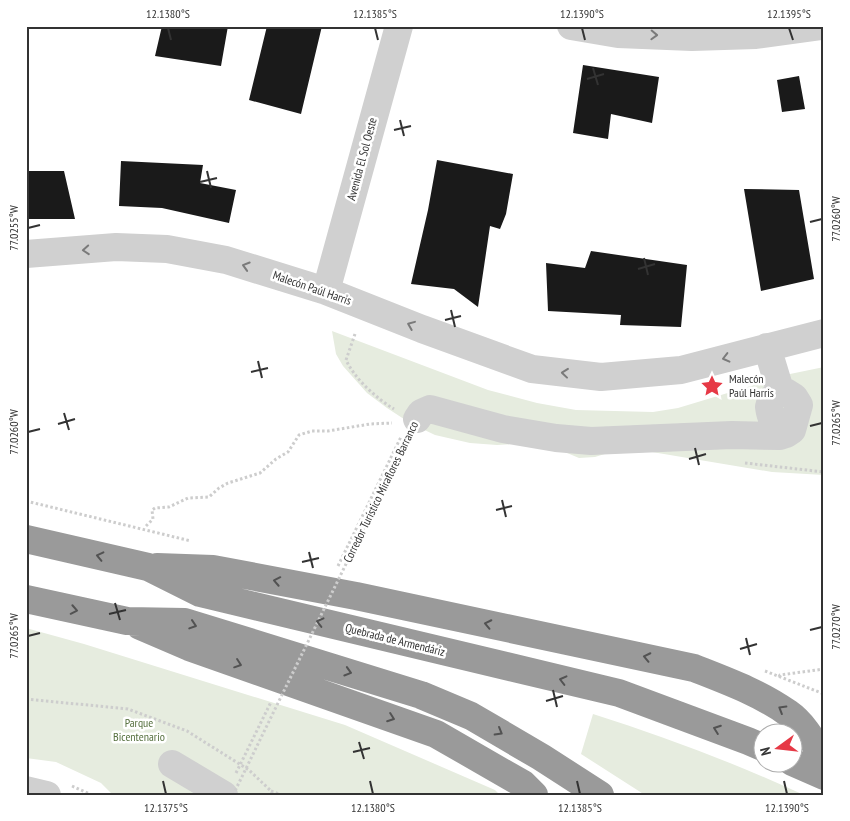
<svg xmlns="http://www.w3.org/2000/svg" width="850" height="821" viewBox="0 0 850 821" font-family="'PT Sans Narrow',sans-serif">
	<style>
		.green { fill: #e6ecdf }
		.building { fill: #1a1a1a }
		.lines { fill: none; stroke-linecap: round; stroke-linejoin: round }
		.path { stroke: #cdcdcd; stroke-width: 3; stroke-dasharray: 2.5 2.5; stroke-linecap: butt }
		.minor { stroke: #d0d0d0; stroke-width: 28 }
		.highway { stroke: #9a9a9a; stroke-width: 28 }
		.path-bridge { stroke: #cdcdcd; stroke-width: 3; stroke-dasharray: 2.5 2.5; stroke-linecap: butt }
		.oneway { stroke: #7a7a7a }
		.oneway2 { stroke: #525252 }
		.ticks { fill: none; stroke: #333; stroke-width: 2 }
		.labels { text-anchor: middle; stroke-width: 5; stroke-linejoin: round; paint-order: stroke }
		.street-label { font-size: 12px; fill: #333; stroke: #fff }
		.poi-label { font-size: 12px; fill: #333; stroke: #fff; text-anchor: start }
		.park-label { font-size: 12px; fill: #56703f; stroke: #fff }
		.neatline { fill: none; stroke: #333; stroke-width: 2 }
		.ticks-label { font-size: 12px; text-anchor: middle; fill: #333 }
	</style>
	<rect width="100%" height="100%" fill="#fff"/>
	<!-- green -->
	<path class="green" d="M332,331L488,390L537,403L576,410L653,412L678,408L790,374L824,367V475L772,472L652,452H611L595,457L579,458L560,450L512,444L497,445L470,443L435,435L410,423L387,408L367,393L343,366L336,354Z
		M26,628L84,644L345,725L495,790L500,795H113L101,783L56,762L26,758Z
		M593,714C665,737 735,763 804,795H645L581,754Z"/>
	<!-- building -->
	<path class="building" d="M162,26H228L221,66L155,56Z
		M267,26H322L301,114L249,100Z
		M583,65L659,77L652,123L611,114L608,139L573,133Z
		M799,76L805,109L782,112L777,80Z
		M437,160L513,174L506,214L500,229L490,226L478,307L454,289L411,284L428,210Z
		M121,161L203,165L200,183L236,190L229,223L162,208L119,206Z
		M26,171H64L75,219H26Z
		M744,189L799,190L814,279L761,291Z
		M591,251L687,265L681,327L620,325L621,315L548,311L546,263L585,268Z"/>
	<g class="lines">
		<!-- path -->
		<path class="path" d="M355,334L346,360C355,379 376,398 394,409
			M745,463L824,472
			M26,501L191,541
			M146,526L153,519L152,510L155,508L169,507L188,498L209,497L219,488L228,483L260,473L276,459L288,452L299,435L312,431H328L370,424L392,423
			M338,566L401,437
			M779,677L780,675L824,669
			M26,699L128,709L187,731L249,770L271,791L273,795
			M236,773L271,702
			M72,786L92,795
			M271,791L282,795"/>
		<!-- minor -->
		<path class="minor" d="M571,26L618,34L692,37L756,35L822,26
			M26,254L116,247L167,249L226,260L326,291L422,329L532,369L601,377L681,370L824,333
			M326,291L399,26
			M767,347L781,393
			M786,392L794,397L799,405L792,430L786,434C776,433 770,416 769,407C771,397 776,393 786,392Z
			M417,419L421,413L430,409L503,429L556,438L591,441L732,435L780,436L786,434
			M172,764L224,795
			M26,790L47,795"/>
		<!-- highway -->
		<path class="highway" d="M26,539L148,567L200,593L619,693L748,741L762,747
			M157,567L213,569L356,596L694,668C727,681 760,693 788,713C804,724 814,743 824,759
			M26,599L127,621L185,622L421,695L471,716L541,757L600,795
			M140,626L189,647L436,734L523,784L534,795
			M792,762L824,776"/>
		<!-- path-bridge -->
		<path class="path-bridge" d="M765,671L824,694
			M233,795L417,419"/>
	</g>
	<!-- one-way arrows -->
	<defs><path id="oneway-chevron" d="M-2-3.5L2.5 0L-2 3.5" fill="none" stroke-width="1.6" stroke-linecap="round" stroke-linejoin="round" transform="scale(1.25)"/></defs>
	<g class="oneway">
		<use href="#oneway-chevron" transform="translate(654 35) rotate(2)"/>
		<use href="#oneway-chevron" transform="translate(86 250) rotate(176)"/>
		<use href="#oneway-chevron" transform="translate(246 266) rotate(-163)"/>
		<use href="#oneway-chevron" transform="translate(411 325) rotate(-158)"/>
		<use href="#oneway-chevron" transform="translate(726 358) rotate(166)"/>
		<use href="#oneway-chevron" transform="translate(565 373) rotate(-174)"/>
	</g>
	<g class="oneway2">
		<use href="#oneway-chevron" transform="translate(100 556) rotate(-167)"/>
		<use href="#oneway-chevron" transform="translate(277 581) rotate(-169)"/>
		<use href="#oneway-chevron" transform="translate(74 610) rotate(11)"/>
		<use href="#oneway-chevron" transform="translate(320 622) rotate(-166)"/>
		<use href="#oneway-chevron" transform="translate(488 624) rotate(-168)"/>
		<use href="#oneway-chevron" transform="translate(193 625) rotate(18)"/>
		<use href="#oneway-chevron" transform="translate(647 657) rotate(-168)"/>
		<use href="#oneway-chevron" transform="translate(238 664) rotate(19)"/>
		<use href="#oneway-chevron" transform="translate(348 672) rotate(17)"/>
		<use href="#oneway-chevron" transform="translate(563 680) rotate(-166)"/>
		<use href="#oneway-chevron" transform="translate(782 709) rotate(-149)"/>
		<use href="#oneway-chevron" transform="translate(391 718) rotate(20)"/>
		<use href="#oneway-chevron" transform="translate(717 729) rotate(-160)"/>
		<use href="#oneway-chevron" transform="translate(499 732) rotate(30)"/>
	</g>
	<!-- ticks -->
	<path class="ticks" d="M168,28L171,40M375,28L378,40M582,28L585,40M789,28L793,40M593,68L598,85M587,79L604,74M400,120L404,136M394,130L411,126M207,171L211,188M200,182L217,178M810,222L822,219M28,228L40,225M644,258L648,275M638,269L655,264M451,310L455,327M445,320L461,316M258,361L262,378M251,372L268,368M64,413L69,430M58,424L75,419M810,426L822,423M28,432L40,429M695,448L699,465M689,459L706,454M502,500L506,517M496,510L512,506M309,552L313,568M302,562L319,558M115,603L120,620M109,614L126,610M810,630L822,627M28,636L40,633M746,638L750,655M740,649L757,644M553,690L557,707M546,701L563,696M359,742L364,759M353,752L370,748M163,781L166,794M370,781L373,794M577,781L580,794M784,781L787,794"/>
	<!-- icons -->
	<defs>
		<symbol id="sight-bare" viewBox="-9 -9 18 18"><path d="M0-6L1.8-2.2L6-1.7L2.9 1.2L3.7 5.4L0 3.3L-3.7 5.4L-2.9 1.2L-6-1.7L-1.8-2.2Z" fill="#e63946" stroke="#fff" stroke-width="2.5" paint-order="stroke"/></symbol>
	</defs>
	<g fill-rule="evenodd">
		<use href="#sight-bare" x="696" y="370" width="32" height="32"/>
	</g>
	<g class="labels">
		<!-- street labels -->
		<g class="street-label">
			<text transform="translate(362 159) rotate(-75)" y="4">Avenida El Sol Oeste</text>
			<text transform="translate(312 288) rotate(19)" y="4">Malecón Paúl Harris</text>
			<text transform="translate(381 492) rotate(-64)" y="4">Corredor Turístico Miraflores Barranco</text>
			<text transform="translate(395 640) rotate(14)" y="4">Quebrada de Armendáriz</text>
		</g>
		<!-- poi labels -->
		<g class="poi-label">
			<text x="729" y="383">Malecón<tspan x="729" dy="14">Paúl Harris</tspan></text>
		</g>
		<!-- park labels -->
		<g class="park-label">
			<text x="139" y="727">Parque<tspan x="139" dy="14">Bicentenario</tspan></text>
		</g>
	</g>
	<!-- border -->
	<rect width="850" height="821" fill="none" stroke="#ffffff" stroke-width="55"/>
	<!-- north arrow -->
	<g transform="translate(778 748) rotate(255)"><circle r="24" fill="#ffffff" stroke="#adadad"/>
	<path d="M0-4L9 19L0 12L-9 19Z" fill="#e63946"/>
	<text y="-8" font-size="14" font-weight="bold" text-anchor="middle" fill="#333333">N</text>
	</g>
	<rect x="28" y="28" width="794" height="766" class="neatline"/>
	<g class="ticks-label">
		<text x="168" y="18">12.1380°S</text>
		<text x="375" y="18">12.1385°S</text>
		<text x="582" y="18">12.1390°S</text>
		<text x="789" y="18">12.1395°S</text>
		<text transform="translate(836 219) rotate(-90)" y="4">77.0260°W</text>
		<text transform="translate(14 228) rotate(-90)" y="4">77.0255°W</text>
		<text transform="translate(836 423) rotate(-90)" y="4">77.0265°W</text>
		<text transform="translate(14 432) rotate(-90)" y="4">77.0260°W</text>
		<text transform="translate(836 627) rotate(-90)" y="4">77.0270°W</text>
		<text transform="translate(14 636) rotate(-90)" y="4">77.0265°W</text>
		<text x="166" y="812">12.1375°S</text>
		<text x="373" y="812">12.1380°S</text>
		<text x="580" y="812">12.1385°S</text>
		<text x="787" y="812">12.1390°S</text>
	</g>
</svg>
